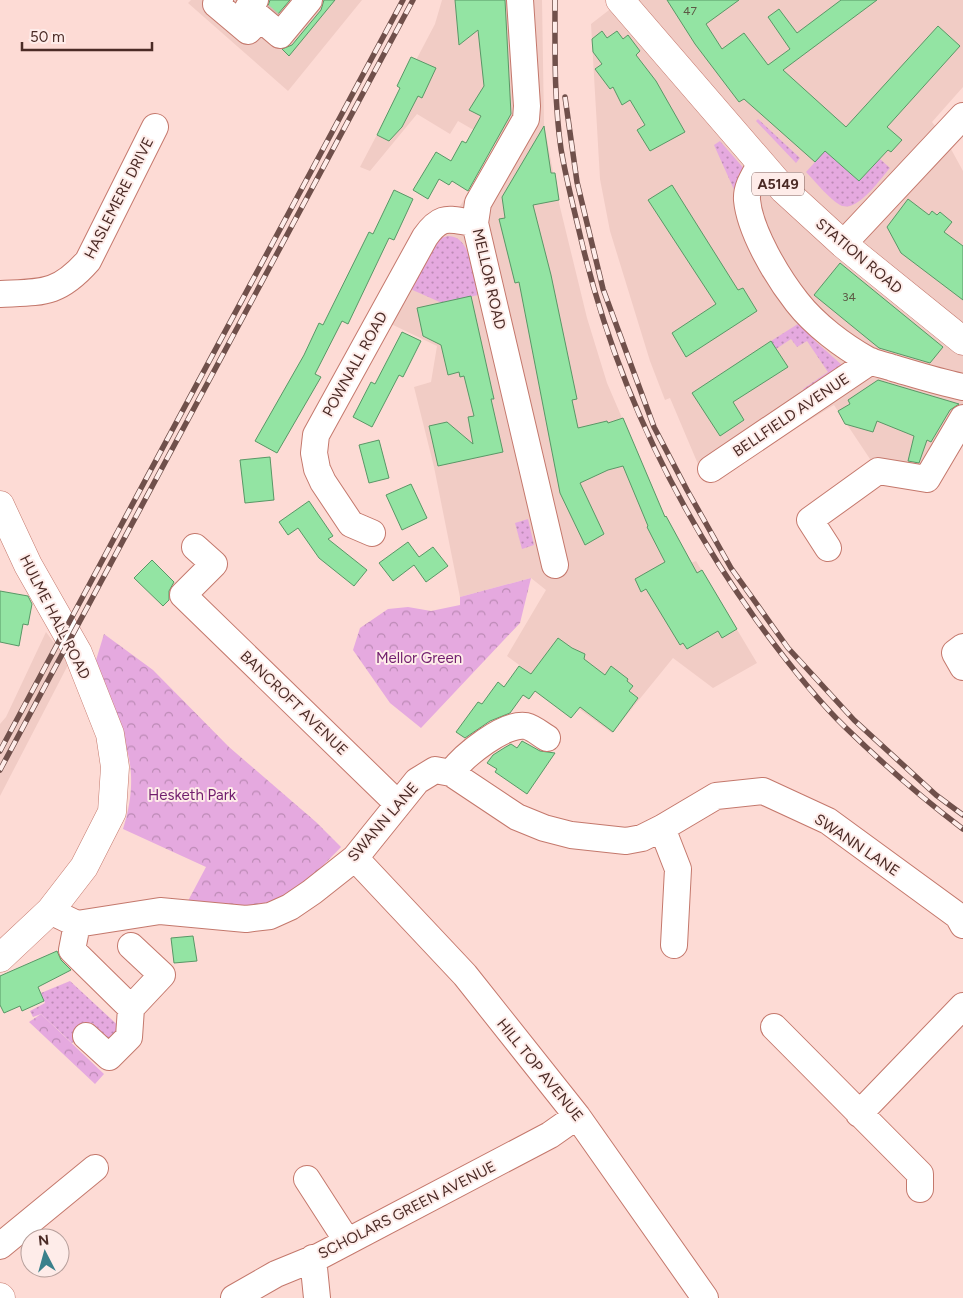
<svg xmlns="http://www.w3.org/2000/svg" width="963" height="1298" viewBox="0 0 963 1298" font-family="Figtree,sans-serif">
	<style>
		.built { fill: #f1ccc5 }
		.grass { fill: url(#grass-dots) }
		.park { fill: url(#park-crowns) }
		.building { fill: #93e4a3; stroke: #599766 }
		.lines { fill: none; stroke-linecap: round; stroke-linejoin: round }
		.minor-tunnel { stroke: #d9b8b2; stroke-width: 26; stroke-dasharray: 26 13; stroke-linecap: butt }
		.minor-casing { stroke: #c4786c; stroke-width: 28 }
		.major-casing { stroke: #c4786c; stroke-width: 29 }
		.minor { stroke: #fff; stroke-width: 26 }
		.major { stroke: #fff; stroke-width: 28 }
		.rail-casing { stroke: #70504b; stroke-width: 5.5 }
		.rail { stroke: #feece9; stroke-width: 4; stroke-dasharray: 11; stroke-linecap: butt }
		.labels { text-anchor: middle; stroke-width: 4; stroke-linejoin: round; paint-order: stroke }
		.number-label { font-size: 12px; fill: #5d5945 }
		.shield { fill: #feece9; stroke: #816560; stroke-width: 1 }
		.shield-label { font-size: 14px; font-weight: bold; fill: #4b2b26 }
		.street-label { font-size: 15px; fill: #4b2b26; stroke: #feece9 }
		.park-label { font-size: 15px; fill: #711e6e; stroke: #feece9 }
	</style>
	<defs>
		<pattern id="grass-dots" width="8" height="8" patternUnits="userSpaceOnUse" patternTransform="scale(1.25)"><rect width="8" height="8" fill="#e5a9df"/><path d="M2 2h.1M6 6h.1" fill="none" stroke="#bc8ab5" stroke-width="1.8" stroke-linecap="round"/></pattern>
		<pattern id="park-crowns" width="20" height="18" patternUnits="userSpaceOnUse" patternTransform="scale(1.25)"><rect width="20" height="18" fill="#e5a9df"/><path d="M2 6a3 3 0 1 1 6 0M12 15a3 3 0 1 1 6 0" fill="none" stroke="#bc8ab5"/></pattern>
	</defs>
	<rect width="100%" height="100%" fill="#fddbd5"/>
	<!-- built -->
	<path class="built" d="M191,0H362L288,91L188,3Z
		M442,0H542L544,124L559,203L587,318L607,383L663,513L691,563L696,561L757,663L713,688L673,658L612,733L507,656L546,590L531,578L460,597L434,467L414,387L431,382L437,346L389,323L430,246L462,203L498,144L458,121L450,134L417,114L370,171L360,167L435,24Z
		M622,0H963V87L932,122L946,140L963,171V429L937,476L872,462L834,405L706,483L670,398L665,400L650,361L610,231L600,179L591,24Z
		M46,632L69,663L0,796V724L6,717Z"/>
	<!-- grass -->
	<path class="grass" d="M758,119L800,158L796,163L756,121Z
		M720,141L746,171L740,203L714,145Z
		M825,151L859,181L880,159L890,168C880,179 857,214 840,205C828,198 816,182 806,172Z
		M448,236C472,236 473,277 478,295L442,303L408,288L437,239Z
		M801,322L815,341L843,366L805,392L803,389L828,372L807,341L797,347L791,339L776,349L771,341Z
		M528,519L534,545L522,549L515,523Z
		M70,981L124,1031L108,1040L92,1023L72,1043L41,1014L33,1017L30,1011L45,1003L41,993Z"/>
	<!-- park -->
	<path class="park" d="M531,578L520,623L421,728L390,703L353,650L360,628L388,609L408,607L431,611L460,605V597Z
		M104,634L153,670L229,747L316,822L341,847C314,875 287,906 246,907C227,908 206,903 188,901L206,867L123,829C144,762 121,730 93,670Z
		M41,1014L104,1074L95,1084L29,1022Z"/>
	<!-- building -->
	<path class="building" d="M270,0H290L278,14L268,6Z
		M324,0H335L289,56L282,49L292,45L321,10Z
		M455,0H505L511,114L468,191L452,181L449,185L439,179L428,199L413,190L436,152L451,161L462,141L466,143L481,116L469,110L484,86L478,30L459,45Z
		M667,0H739L706,24L722,49L744,33L768,65L790,49L768,17L779,9L797,33L841,0H877L783,70L846,127L938,26L960,46L887,127L902,140L891,152L888,150L859,181L825,151L815,162L744,99L739,102L695,44Z
		M602,31L607,38L617,31L623,39L628,35L640,51L636,55L656,81L685,132L650,151L637,130L645,125L630,100L622,105L613,87L610,89L595,69L602,64L593,52L592,39Z
		M411,57L436,68L422,98L418,96L402,127L389,141L377,135L400,88L397,86Z
		M544,126L551,173H555L559,200L533,205L551,275L577,399L572,400L578,428L607,421L608,423L623,418L665,517L666,516L697,573L702,570L737,629L722,638L718,631L687,649L683,643L680,645L646,589L641,592L635,579L665,562L647,527L648,526L623,466L608,470L580,483L604,534L585,545L560,493L519,282L515,283L499,219L505,218L502,197Z
		M672,185L738,290L743,288L757,311L686,357L672,333L716,304L648,200Z
		M394,190L413,199L394,240L389,238L348,324L342,321L315,374L321,377L277,453L255,441L304,355L319,323L323,325L369,232L373,234Z
		M908,199L929,215L932,211L937,215L940,212L952,222L944,232L963,246V300L901,253L887,227Z
		M840,263L943,347L930,363L879,348L814,295Z
		M471,296L494,399H491L503,452L438,466L429,426L447,422L473,444L468,417L474,416L464,376L460,377L459,372L448,375L441,345L423,336L417,308Z
		M402,332L421,341L403,377L399,375L372,427L353,417L371,382L375,384Z
		M771,341L788,367L733,402L744,420L720,436L692,393Z
		M878,380L959,404L950,410L931,442L927,440L919,463L908,461L914,436L877,421L873,432L845,424L838,411L850,404L848,400Z
		M379,440L389,478L369,483L359,445Z
		M270,457L274,500L245,503L240,460Z
		M411,484L427,518L402,530L386,495Z
		M309,501L333,536L328,539L367,570L354,586L319,558L298,528L288,535L279,522Z
		M408,542L419,557L433,547L448,566L426,582L414,565L393,581L379,563Z
		M152,560L174,582L169,591V600L163,606L134,578Z
		M0,591L28,596L32,604L28,625L23,624L19,646L0,642Z
		M558,638L572,648L585,654L584,659L605,675L611,666L628,679L627,681L633,686L629,691L638,698L613,732L580,707L571,718L535,691L529,699L523,695L510,713L490,721L465,738L456,732L478,702L482,704L498,682L504,687L519,666L531,674Z
		M522,741L540,751L555,753L527,794L495,772L497,769L487,763L493,755L504,748L511,744L517,748Z
		M193,936L197,961L174,963L171,938Z
		M57,951L61,960L71,970L38,987L44,1001L22,1011L20,1006L4,1013L0,1005V976Z"/>
	<g class="lines">
		<!-- minor-tunnel -->
		<path class="minor-tunnel" d="M253,26L275,0"/>
		<defs>
			<path id="minor" d="M220,0L216,4L248,31L253,26
				M255,0L248,8L280,35L309,0
				M520,0L527,106L526,119L478,203L475,223L555,565
				M760,165C754,176 746,187 747,200C750,232 778,278 797,302C815,325 843,346 868,360C876,364 885,365 893,368C917,375 939,382 963,387
				M843,244L963,116
				M0,294C42,292 58,295 88,261L155,127
				M711,469L871,361
				M372,533L351,524L323,482L317,469L314,453L316,435L425,237C442,213 449,220 475,223
				M195,547L214,564L183,595L398,804
				M828,548L810,520L878,471L927,479L963,418
				M963,647L955,653L963,667
				M451,773C463,756 505,722 526,726C534,728 540,734 547,738
				M662,828L678,869L674,945
				M355,858L465,975L577,1116L705,1298
				M50,911L77,924L160,911L246,919L270,916L290,907L312,892L355,858L417,781L435,770L451,773L517,817L544,828L571,835L626,841L642,838L662,828L716,796L763,791L828,821L958,916L963,925
				M77,924L72,950L131,1008L162,975L131,946
				M774,1027L920,1174V1189
				M86,1036L109,1057L129,1037L131,1008
				M859,1114L963,1006
				M307,1179L347,1241
				M0,1246L95,1168
				M313,1258L317,1298
				M234,1298L276,1274L320,1256L550,1135L577,1116"/>
			<path id="major" d="M620,0L784,190L843,244L963,341
				M0,505L28,565L78,653L110,734L115,767L112,812L84,867L50,911L0,958
				M0,1297L1,1298"/>
		</defs>
		<!-- minor casing -->
		<use href="#minor" class="minor-casing"/>
		<!-- major casing -->
		<use href="#major" class="major-casing"/>
		<!-- minor -->
		<use href="#minor" class="minor"/>
		<!-- major -->
		<use href="#major" class="major"/>
		<defs>
			<path id="rail" d="M555,0C555,49 554,101 561,149C566,179 574,209 581,239C614,379 673,504 757,621C784,658 813,696 846,728C883,764 922,798 963,829
				M565,97L577,182L603,289L654,427L687,490L731,568L788,648L854,720L936,795L963,815
				M0,751L403,0
				M0,770L413,0"/>
		</defs>
		<!-- rail casing -->
		<use href="#rail" class="rail-casing"/>
		<!-- rail -->
		<use href="#rail" class="rail"/>
	</g>
	<g class="labels">
		<!-- number labels -->
		<g class="number-label">
			<text x="690" y="15">47</text>
			<text x="849" y="301">34</text>
		</g>
		<!-- shield labels -->
		<rect class="shield" x="752" y="172.5" width="52" height="23" rx="4"/>
		<g class="shield-label">
			<text x="778" y="189">A5149</text>
		</g>
		<!-- street labels -->
		<g class="street-label">
			<text transform="translate(119 198) rotate(-63)" y="5">HASLEMERE DRIVE</text>
			<text transform="translate(859 256) rotate(40)" y="5">STATION ROAD</text>
			<text transform="translate(489 279) rotate(77)" y="5">MELLOR ROAD</text>
			<text transform="translate(355 364) rotate(-61)" y="5">POWNALL ROAD</text>
			<text transform="translate(791 415) rotate(-34)" y="5">BELLFIELD AVENUE</text>
			<text transform="translate(55 617) rotate(63)" y="5">HULME HALL ROAD</text>
			<text transform="translate(294 703) rotate(44)" y="5">BANCROFT AVENUE</text>
			<text transform="translate(383 822) rotate(-49)" y="5">SWANN LANE</text>
			<text transform="translate(857 845) rotate(34)" y="5">SWANN LANE</text>
			<text transform="translate(540 1070) rotate(51)" y="5">HILL TOP AVENUE</text>
			<text transform="translate(407 1210) rotate(-27)" y="5">SCHOLARS GREEN AVENUE</text>
		</g>
		<!-- park labels -->
		<g class="park-label">
			<text x="419" y="663">Mellor Green</text>
			<text x="192" y="800">Hesketh Park</text>
		</g>
	</g>
	<!-- north arrow -->
	<g transform="translate(45 1253) rotate(354)"><circle r="24" fill="#feece9" stroke="#b69f9b"/>
	<path d="M0-4L9 19L0 12L-9 19Z" fill="#3a808b"/>
	<text y="-8" font-size="14" font-weight="bold" text-anchor="middle" fill="#4b2b26">N</text>
	</g>
	<!-- scale -->
	<path d="M22 42v8h130v-8" fill="none" stroke="#4b2b26" stroke-width="2.5"/>
	<text x="30" y="42" font-size="15" fill="#4b2b26" stroke="#feece9" stroke-width="4" paint-order="stroke">50 m</text>
</svg>
